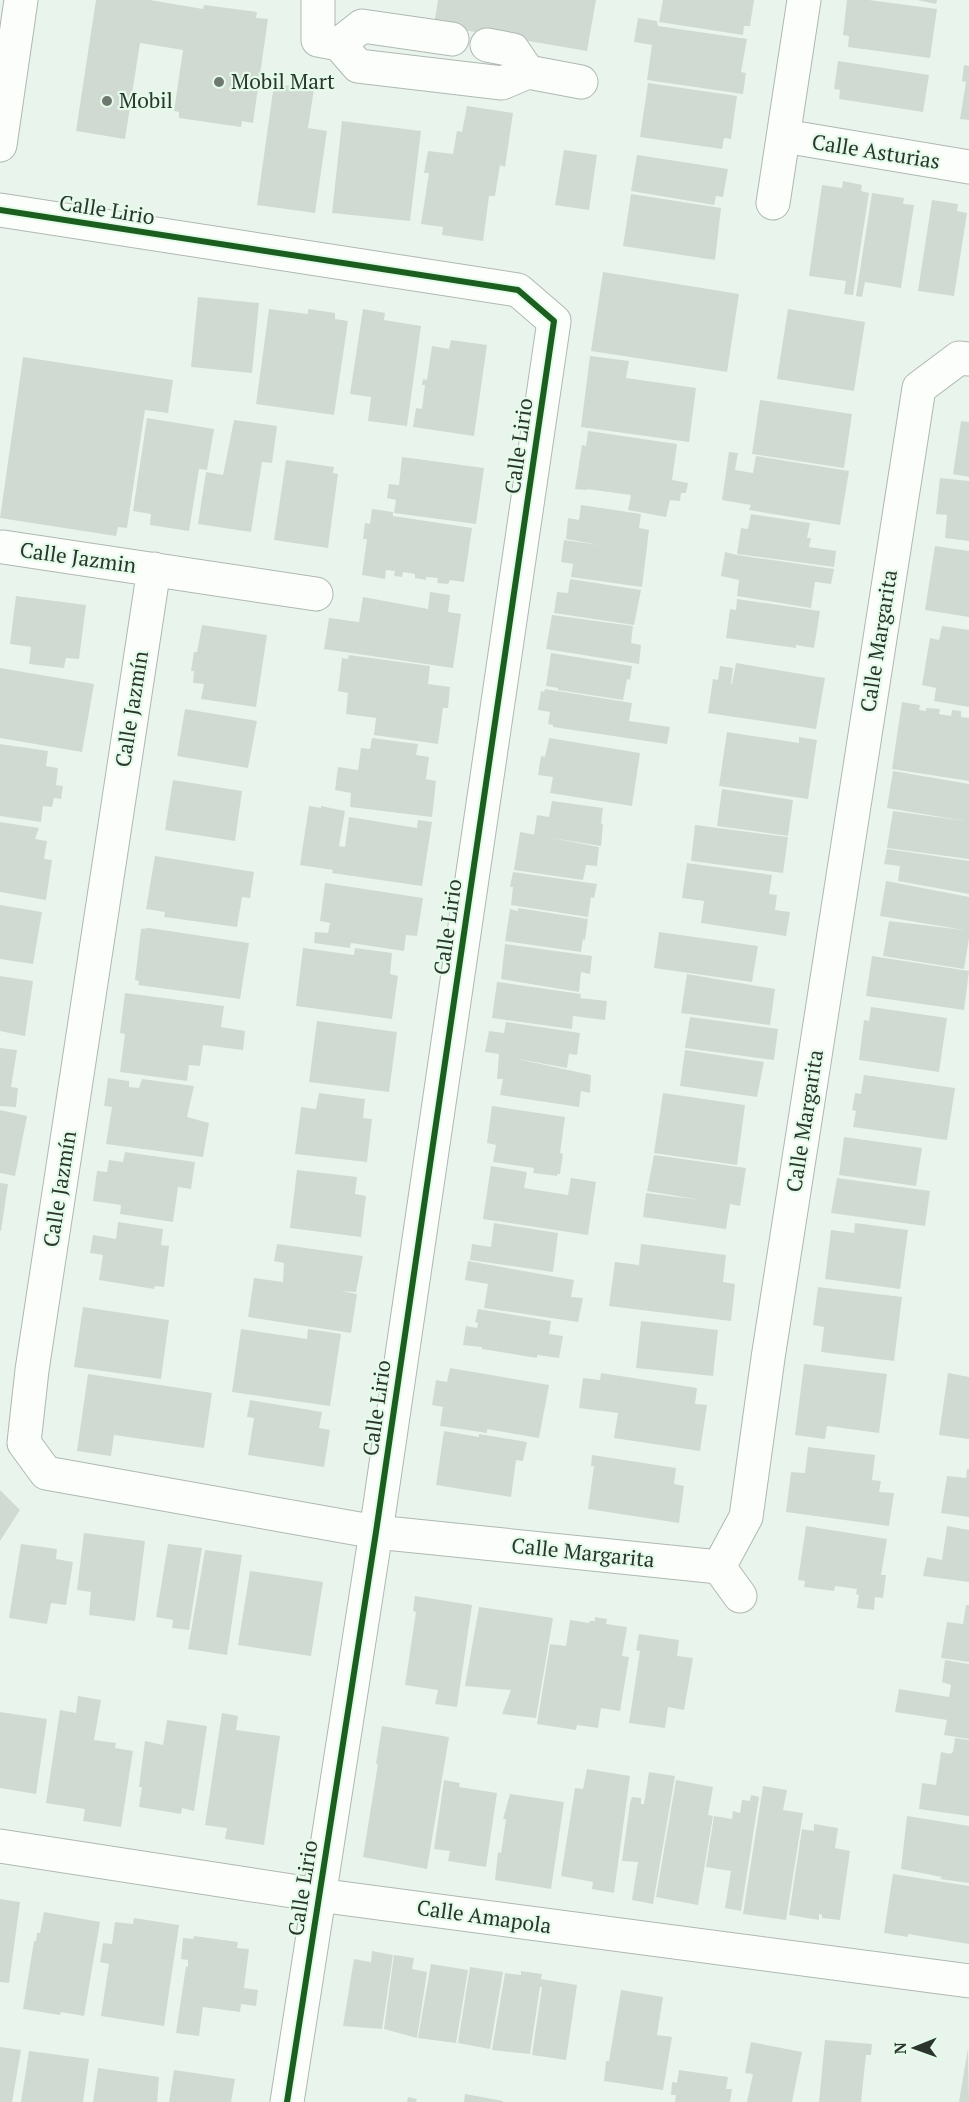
<svg xmlns="http://www.w3.org/2000/svg" width="969" height="2102" viewBox="0 0 969 2102" font-family="'PT Serif',serif">
	<style>
		.building { fill: #d0dad2 }
		.lines { fill: none; stroke-linecap: round; stroke-linejoin: round }
		.minor-casing { stroke: #afb8b1; stroke-width: 35 }
		.minor { stroke: #fcfefc; stroke-width: 33 }
		.cycleway-casing { stroke: #e3fbe8; stroke-width: 10 }
		.cycleway { stroke: #1b5e20; stroke-width: 6 }
		.poi-dot { fill: #6e7870; stroke: #e3fbe8; stroke-width: 2 }
		.labels { text-anchor: middle; stroke-width: 4.5; stroke-linejoin: round; paint-order: stroke }
		.poi-label { font-size: 21px; fill: #2b342d; stroke: #e3fbe8; text-anchor: start }
		.street-label { font-size: 21px; fill: #2b342d; stroke: #e3fbe8 }
	</style>
	<rect width="100%" height="100%" fill="#e9f5ec"/>
	<!-- building -->
	<path class="building" d="M96,0H150L203,9L204,5L257,12L256,18L268,19L253,123L242,121L241,127L179,118V112L174,111L183,50L140,43L125,139L76,131Z
		M438,0H596L587,51L434,25Z
		M663,0H754L750,26H744L743,35L659,22Z
		M847,0H869L937,9L930,58L848,47L849,36L843,35Z
		M917,0H937L936,4Z
		M638,18L657,21L658,26L747,39L741,72L746,73L743,94L647,80L652,45L634,42Z
		M838,61L929,75L923,112L839,99L840,90L834,89Z
		M964,65L969,66V120L960,119L966,82L962,81Z
		M648,83L737,96L731,139L724,138L722,149L640,137Z
		M274,84L314,89L308,128L327,131L315,213L257,205Z
		M467,106L513,113L505,167L500,165L495,196H489L483,241L442,235L443,227L421,224L429,173H424L428,151L453,154L457,131L462,132Z
		M342,121L421,131L410,221L332,213Z
		M564,150L597,155L589,210L555,205Z
		M637,155L728,169L723,197L716,196L714,205L631,191Z
		M843,181L862,185L861,191L869,193L853,295L844,294L846,281L809,276L822,185L842,188Z
		M872,193L904,198L903,204L914,205L901,288L865,282L862,297L856,296Z
		M631,194L721,208L715,260L623,246Z
		M932,200L958,204L957,211L967,213L954,296L918,291Z
		M603,272L739,294L727,372L591,351Z
		M198,297L259,303L252,373L191,367Z
		M269,309L308,314V309L335,313V319L348,321L334,415L256,404Z
		M363,309L385,313L384,320L421,326L407,426L368,421L371,397L350,394Z
		M788,309L865,322L854,391L777,379Z
		M451,340L487,345L474,436L413,427L416,408L422,409L425,385H422L423,379L427,380L432,346L449,349Z
		M590,356L629,361L626,378L696,388L689,442L581,427Z
		M23,357L173,380L168,413L145,410L127,528L118,527L116,536L0,518Z
		M760,400L852,414L844,468L752,454Z
		M147,418L214,429L207,470L199,469L189,531L150,525L151,514L133,511Z
		M234,420L277,426L272,463L262,462L251,532L198,524L206,472L223,475Z
		M961,421L969,422V477L953,474Z
		M588,431L677,444L672,480L688,483L686,493H681L680,501L670,500L666,517L628,510L631,495L587,489V490L575,489L582,445L586,446Z
		M729,452L738,453L735,470L753,473L756,456L849,471L840,525L749,510L751,505L722,500Z
		M402,457L484,468L476,524L394,513L396,500L387,498L389,484L399,485Z
		M286,460L334,467L333,473L338,474L328,548L274,540Z
		M940,478L969,481V541L945,538L947,515L936,514Z
		M581,505L641,514L639,528L649,530L642,587L571,577L573,564L561,562L564,540L599,545L566,539L568,518L579,520Z
		M372,509L393,512V516L472,528L464,582L450,580L448,584L437,583L438,578L426,577V580L415,578V574L403,572L402,577L394,576L395,571L386,570L385,579L362,575L367,539H363L365,523L370,524Z
		M751,514L810,523L807,538H811L809,547L836,551L834,567L737,554L741,528L748,529Z
		M935,546L969,551V617L925,610Z
		M725,552L737,555L834,569L831,584L815,582L811,608L737,596L739,580L721,576Z
		M570,579L641,590L634,625L554,613L557,592L568,593Z
		M430,592L450,595L448,612L461,614L453,668L324,649L329,618L359,622L363,597L428,609Z
		M16,596L86,605L79,659L66,658L64,668L29,664L31,647L10,644Z
		M737,599L820,611L814,648L796,645V648L726,638L730,609L736,610Z
		M552,615L633,626L631,643L641,645L639,664L546,649Z
		M202,625L267,635L256,707L201,699L204,684L193,683L194,671H191L194,652H197Z
		M942,626L969,630V707L934,701L936,688L922,685L930,638L939,640Z
		M551,653L632,666L630,680L627,679L623,700L558,690V688L546,686Z
		M349,655L430,666L428,684L450,687L448,708H443L438,744L374,735L376,718L346,714L348,693L338,691L342,658L348,659Z
		M736,663L825,678L816,729L708,713L713,679L718,680L720,666L733,668L731,684H732Z
		M0,668L94,684L82,752L0,738Z
		M545,689L632,703L629,721L670,727L667,744L553,727V725L548,724L550,712L538,710L541,691L544,692Z
		M902,702L920,705L919,710L926,711V708L940,709L939,714L951,716L952,710L961,711V717L969,718V781L892,769Z
		M185,709L257,721L248,768L177,756Z
		M727,732L799,743V737L817,740L808,799L719,786Z
		M372,738L418,744L416,755L429,757L426,779L436,781L432,817L350,807L351,793L335,790L338,767L358,770L361,748L370,749Z
		M549,738L640,753L632,806L550,793L553,777L538,775L541,756L545,757Z
		M0,744L48,751L46,766L58,768L56,785L63,786L61,799L54,798L52,807L43,806L41,822L0,816Z
		M893,771L969,784V859L887,848L893,811L965,821L887,808Z
		M173,780L242,791L235,841L165,830Z
		M722,789L793,800L788,836L717,826Z
		M552,801L603,808L601,823L603,825L601,846L534,835L537,815L549,817Z
		M309,806L321,808V806L345,811L339,846L345,847L349,817L417,828L418,820L432,822L422,886L332,873L333,870L300,865Z
		M0,822L39,828L35,839L47,841L44,859L52,860L46,900L0,892Z
		M695,825L788,837L783,873L691,861Z
		M520,832L599,847L597,866L586,865L583,880L514,870Z
		M887,849L969,861V894L898,881L900,866L884,864Z
		M155,856L254,872L250,898L242,897L237,927L164,917L165,912L146,909Z
		M687,863L772,875L769,894L777,895L775,910L790,912L786,936L701,923L704,901L682,898Z
		M513,872L597,884L594,898L591,897L588,917L511,905L513,887H510Z
		M886,881L969,897V938L964,969L883,956L889,921L964,930L880,916Z
		M325,883L423,898L417,936L406,935L404,951L351,943L350,948L314,943L315,932L328,933L330,923L320,921Z
		M0,905L42,912L33,964L0,959Z
		M518,908L588,919L585,940L583,939L581,952L505,941L510,909L518,911Z
		M149,928L249,943L240,999L138,985L139,981L135,980L141,929Z
		M659,932L758,946L752,982L654,968Z
		M505,944L592,956L590,974L581,972L579,992L501,979Z
		M303,948L354,955L355,948L392,953L390,974L398,976L392,1019L296,1006Z
		M872,956L969,971L964,1010L866,996Z
		M687,974L775,989L770,1025L681,1013Z
		M0,976L33,981L25,1036L0,1031Z
		M497,982L581,994L580,998L607,1001L605,1020L573,1016L572,1029L492,1018Z
		M125,993L224,1006L221,1027L245,1031L243,1050L203,1045L200,1066L189,1065L187,1081L120,1072L125,1034L120,1033Z
		M871,1007L947,1018L939,1072L859,1060L864,1020L869,1021Z
		M690,1017L778,1029L774,1060L685,1048Z
		M317,1021L397,1032L389,1092L309,1082Z
		M506,1022L580,1033L577,1055L569,1054L567,1068L513,1058L591,1075L590,1093L581,1091L579,1107L500,1095L503,1079H497L499,1054L485,1052L489,1031L504,1033Z
		M0,1048L17,1050L11,1087L18,1088L16,1107L0,1106Z
		M685,1050L764,1062L757,1097L680,1086Z
		M864,1075L955,1088L947,1140L853,1127L856,1111L852,1110L855,1093L861,1094Z
		M108,1078L129,1081V1087L139,1088L142,1079L194,1086L187,1117L209,1123L203,1157L106,1144L112,1107L104,1106Z
		M319,1093L365,1099L363,1118L372,1119L367,1162L295,1154L301,1107L316,1109Z
		M663,1093L745,1105L737,1165L654,1153Z
		M492,1106L565,1117L560,1153L563,1154L560,1174H557V1176L533,1173L534,1168L493,1162L496,1145L487,1143Z
		M0,1110L27,1116L15,1176L0,1173Z
		M844,1137L922,1148L916,1186L839,1175Z
		M125,1152L195,1162L191,1189L178,1187L173,1222L120,1214L121,1205L93,1201L97,1171L107,1172L109,1160L123,1162Z
		M654,1155L746,1168L740,1206L730,1204L726,1229L643,1217L646,1193L701,1200L647,1191Z
		M491,1166L527,1172L524,1188L568,1195L571,1178L596,1182L588,1235L483,1219Z
		M297,1170L357,1177L355,1194L366,1196L361,1237L290,1228Z
		M837,1178L930,1191L925,1226L831,1213Z
		M0,1183L8,1184L1,1231H0Z
		M118,1222L163,1229L161,1245L169,1246L164,1287L155,1286L154,1289L99,1280L103,1255L90,1253L93,1235L116,1239Z
		M494,1223L558,1233L553,1272L470,1260L472,1244L491,1247Z
		M855,1223L908,1230L900,1289L825,1279L831,1230L854,1233Z
		M277,1244L363,1256L356,1292L341,1291L357,1294L351,1333L248,1317L254,1278L283,1282L284,1263L274,1261Z
		M641,1244L726,1255L723,1282L735,1284L731,1321L609,1306L615,1262L639,1265Z
		M468,1261L574,1280L571,1297L583,1298L578,1322L484,1308L488,1284L465,1280Z
		M818,1287L902,1297L894,1361L821,1352L824,1327L813,1325Z
		M83,1307L169,1320L161,1379L74,1367Z
		M478,1309L551,1321L549,1334L563,1336L559,1358L537,1355V1358L482,1349V1347L463,1345L466,1326L477,1328L478,1323L475,1322Z
		M641,1321L718,1330L713,1376L636,1368Z
		M241,1329L307,1339L308,1329L341,1334L330,1406L232,1392Z
		M804,1364L887,1374L879,1433L827,1426L825,1439L795,1435Z
		M450,1368L549,1385L539,1438L487,1429V1433L440,1426L443,1407L432,1405L436,1380L447,1382Z
		M601,1373L697,1388L695,1404L707,1405L700,1451L614,1438L618,1413L579,1408L583,1378L600,1380Z
		M948,1373L969,1377V1439L939,1435Z
		M88,1374L212,1393L204,1448L114,1435L111,1456L77,1451Z
		M250,1400L322,1412L319,1428L330,1430L324,1467L248,1455L254,1418L247,1417Z
		M444,1431L479,1437V1434L527,1442L523,1461L516,1460L511,1497L436,1485Z
		M808,1447L875,1455L872,1480L881,1481L879,1492L894,1493L889,1526L786,1512L791,1472L805,1473Z
		M592,1455L676,1468L674,1484L684,1486L679,1523L588,1509L594,1466H591Z
		M967,1469H969V1517L941,1513L947,1476L966,1478Z
		M0,1490L20,1510L0,1541Z
		M806,1526L887,1539L881,1575H886L883,1598L875,1597L874,1610L857,1608L859,1595L856,1594L857,1589L835,1586L834,1591L804,1587L805,1581L798,1580Z
		M947,1526L969,1530V1582L923,1576L927,1557L942,1560Z
		M84,1533L145,1541L135,1621L89,1615L91,1592L77,1590Z
		M21,1544L57,1549L56,1559L73,1562L66,1605L51,1603L47,1624L9,1618Z
		M168,1544L202,1548L189,1630L172,1628L173,1620L156,1617Z
		M205,1550L242,1555L227,1655L188,1649Z
		M250,1571L323,1582L311,1656L238,1645Z
		M415,1596L472,1605L457,1707L435,1704L438,1690L405,1685L416,1612L413,1611Z
		M966,1605H969V1662L941,1658L947,1622L963,1624Z
		M479,1607L553,1618L536,1718L502,1714L511,1690L465,1686Z
		M595,1617L607,1619L606,1624L627,1627L622,1656L629,1657L620,1711L601,1708L598,1728L577,1725L576,1730L537,1724L550,1644L566,1646L570,1620L589,1623L590,1621H595Z
		M639,1634L679,1640L677,1656L693,1658L684,1710L668,1707L665,1728L629,1723L640,1651L636,1650Z
		M945,1660L969,1664V1739L944,1735L947,1720L895,1712L899,1689L949,1697L951,1685L942,1682Z
		M78,1696L101,1700L94,1740L116,1743L115,1748L133,1751L121,1827L83,1821L85,1809L46,1803L60,1710L76,1713Z
		M0,1712L47,1719L36,1794L0,1788Z
		M222,1713L238,1716L236,1730L280,1736L264,1845L225,1839L227,1828L205,1825Z
		M167,1720L207,1726L194,1811L182,1808L181,1814L139,1807L142,1787H139L145,1741L163,1745Z
		M382,1726L449,1737L427,1869L363,1857L378,1764H376Z
		M955,1738L969,1740V1816L919,1809L922,1783L936,1785L941,1752L950,1754L953,1752Z
		M587,1769L630,1776L614,1893L592,1889L593,1882L561,1876L575,1788L583,1789Z
		M649,1772L675,1776L653,1904L632,1900L638,1862L622,1861L630,1803L632,1797L641,1798V1804H644Z
		M444,1780L460,1783L459,1787L497,1793L486,1867L448,1861L450,1851L434,1849Z
		M676,1780L713,1787L708,1815L713,1816L698,1905L656,1897Z
		M763,1786L787,1790L783,1810L803,1813L786,1920L743,1914Z
		M510,1794L564,1802L551,1889L495,1880L498,1852L501,1853L506,1819H503Z
		M751,1795L759,1797L741,1911L725,1908L731,1871L706,1867L714,1816L732,1819L733,1811L740,1813L742,1800L750,1801Z
		M907,1816L969,1826V1883L940,1879L942,1877L901,1869Z
		M814,1824L838,1828L835,1848L850,1851L840,1920L822,1918V1915L819,1914V1920L789,1915L802,1829L814,1831Z
		M893,1874L969,1886V1944L908,1934V1937L884,1933Z
		M0,1899L20,1902L9,1983L0,1982Z
		M44,1912L100,1922L84,2016L61,2012L60,2015L23,2009L34,1941H36L37,1933H40Z
		M134,1918L179,1925L164,2026L101,2016L109,1964L100,1962L103,1943L112,1944L115,1922L133,1924Z
		M194,1936L238,1942L237,1948L249,1949L244,1988L258,1990L256,2006L241,2004L240,2012L203,2007L199,2036L176,2033L186,1966L188,1967V1960L181,1959L183,1938L193,1939Z
		M372,1951L393,1955L382,2029L343,2026L354,1959L371,1962Z
		M394,1955L414,1958L412,1969L427,1972L417,2038L384,2029Z
		M431,1964L468,1970L456,2043L418,2038Z
		M470,1967L503,1972L490,2049L458,2043Z
		M521,1971L542,1974L541,1979L577,1985L566,2060L532,2055L542,1987H540L530,2054L492,2050L505,1973L521,1975Z
		M621,1990L663,1997L657,2035L672,2037L663,2090L604,2081L606,2061H609Z
		M825,2040L872,2044L871,2055H866L861,2102H819Z
		M751,2042L802,2052L792,2102H747L753,2074L745,2073Z
		M0,2047L21,2050L12,2102H0Z
		M968,2048L969,2102H959Z
		M29,2051L89,2059L83,2102H21Z
		M98,2068L159,2077L157,2102H93Z
		M174,2070L235,2079L231,2102H169Z
		M679,2070L728,2077L726,2089H732L730,2102H675L676,2095H671L672,2082L677,2083Z
		M465,2094L503,2101V2102H464Z
		M408,2097L417,2099L416,2102H407Z"/>
	<g class="lines">
		<defs>
			<path id="minor" d="M318,0V40L339,44L358,66L502,83L528,72L581,82
				M339,44L362,26L452,39
				M487,45L513,50L528,72
				M784,136L969,167
				M0,145L21,0
				M773,203L804,0
				M0,210L518,290L554,321L376,1532L287,2102
				M3,547L316,594
				M154,569L32,1370L24,1443L46,1473L376,1532L719,1567
				M719,1567L746,1517L768,1358L919,388L959,358L969,359
				M719,1567L740,1596
				M0,1846L318,1895L969,1981"/>
		</defs>
		<!-- minor casing -->
		<use href="#minor" class="minor-casing"/>
		<!-- minor -->
		<use href="#minor" class="minor"/>
		<defs>
			<path id="cycleway" d="M0,210L518,290L554,321L376,1532L287,2102"/>
		</defs>
		<!-- cycleway casing -->
		<use href="#cycleway" class="cycleway-casing"/>
		<!-- cycleway -->
		<use href="#cycleway" class="cycleway"/>
	</g>
	<!-- markers -->
	<g class="poi-dot">
		<circle cx="219" cy="82" r="6"/>
		<circle cx="107" cy="101" r="6"/>
	</g>
	<g class="labels">
		<!-- poi labels -->
		<g class="poi-label">
			<text x="231" y="89">Mobil Mart</text>
			<text x="119" y="108">Mobil</text>
		</g>
		<!-- street labels -->
		<g class="street-label">
			<text transform="translate(876 152) rotate(9)" y="7">Calle Asturias</text>
			<text transform="translate(107 210) rotate(9)" y="7">Calle Lirio</text>
			<text transform="translate(519 446) rotate(-82)" y="7">Calle Lirio</text>
			<text transform="translate(78 558) rotate(8)" y="7">Calle Jazmin</text>
			<text transform="translate(879 641) rotate(-81)" y="7">Calle Margarita</text>
			<text transform="translate(132 709) rotate(-81)" y="7">Calle Jazmín</text>
			<text transform="translate(448 927) rotate(-82)" y="7">Calle Lirio</text>
			<text transform="translate(805 1121) rotate(-81)" y="7">Calle Margarita</text>
			<text transform="translate(60 1189) rotate(-81)" y="7">Calle Jazmín</text>
			<text transform="translate(377 1408) rotate(-82)" y="7">Calle Lirio</text>
			<text transform="translate(583 1553) rotate(6)" y="7">Calle Margarita</text>
			<text transform="translate(303 1888) rotate(-81)" y="7">Calle Lirio</text>
			<text transform="translate(484 1917) rotate(8)" y="7">Calle Amapola</text>
		</g>
	</g>
	<!-- north arrow -->
	<g transform="translate(915 2048) rotate(269)" stroke="#e3fbe8" stroke-width="4.5" paint-order="stroke">
	<path d="M0-4.5L10 22L0 15L-10 22Z" fill="#2b342d"/>
	<text y="-9" font-size="16" font-weight="bold" text-anchor="middle" fill="#2b342d">N</text>
	</g>
</svg>
